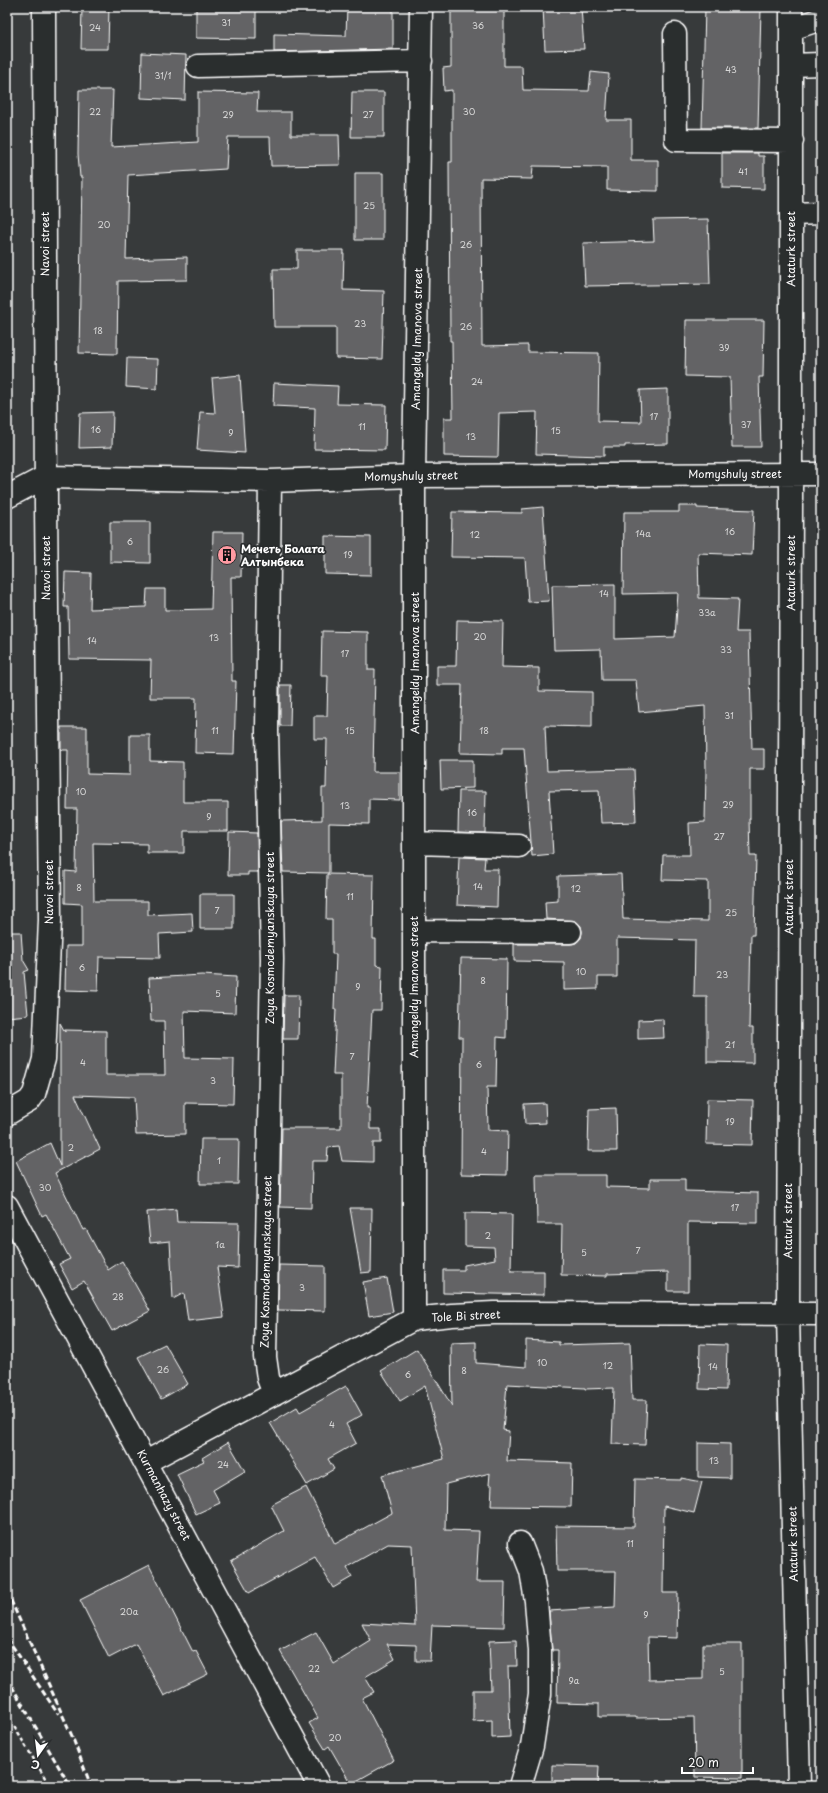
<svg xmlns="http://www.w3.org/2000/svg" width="828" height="1793" viewBox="0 0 828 1793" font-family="'Playpen Sans',sans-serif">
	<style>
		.building { fill: #636465; stroke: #fff }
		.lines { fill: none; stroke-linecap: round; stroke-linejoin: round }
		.minor-casing { stroke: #fff; stroke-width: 25 }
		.path { stroke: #fff; stroke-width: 2.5; stroke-dasharray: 4 3; stroke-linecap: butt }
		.minor { stroke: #2a2d2e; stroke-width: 22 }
		.rail { stroke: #fff; stroke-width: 3; stroke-dasharray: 6 3; stroke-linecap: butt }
		.labels { text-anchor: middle; stroke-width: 3.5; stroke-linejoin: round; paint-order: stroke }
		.number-label { font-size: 9px; fill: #d8d8d8 }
		.street-label { font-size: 11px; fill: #fff; stroke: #2a2d2e }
		.poi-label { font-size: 11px; font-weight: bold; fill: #fff; stroke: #2a2d2e; text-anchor: start }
	</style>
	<rect width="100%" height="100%" fill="#373a3b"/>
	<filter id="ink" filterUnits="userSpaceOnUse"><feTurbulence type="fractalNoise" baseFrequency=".025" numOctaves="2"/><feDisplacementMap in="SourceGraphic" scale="8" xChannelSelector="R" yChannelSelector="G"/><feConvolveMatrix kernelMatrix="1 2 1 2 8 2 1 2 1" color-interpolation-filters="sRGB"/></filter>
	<g filter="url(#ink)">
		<!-- building -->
		<path class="building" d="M82,7H109L108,49H81Z
			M196,7H256V39L196,38Z
			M347,7H393V49L274,52V34L346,36Z
			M451,7H504V66H522L523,90L589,91L591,72L609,74L606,120H631V160H658V191L607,190V167L533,166L532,179L481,178L482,346L528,345V352L599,353L598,421L641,422L640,390L668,389V444L625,445V447H604V456L536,454L537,412L499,413L498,457L444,456V418H453L452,341H450L449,162H452V90L444,91L443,68L451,67Z
			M543,7H581L584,49L545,50Z
			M705,7L761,8L758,128H702Z
			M142,53L186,55L185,100L141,98Z
			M79,90H113L111,147L198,142V92L258,93L257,112H291V135H339L340,165L271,166L270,137H228L226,169L128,175L126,259L187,257V280L118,281L117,354L79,353L82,177H80L78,154Z
			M352,92H384V137H351Z
			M722,153H758V156H764V189L722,188Z
			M355,173H383V240H355Z
			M708,219L710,284L585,286L583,243L654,241L653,220Z
			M297,250H344L343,290L384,291L382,359L336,358V327H274L273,269H297Z
			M686,320H764L763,377H759L761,447H732L730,377L685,376Z
			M127,358L158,359L157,389L126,387Z
			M240,375L245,453L197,450L200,412L215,413L212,378Z
			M274,383L338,386L337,404L386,405L385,450L314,449L315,408L273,406Z
			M113,412L112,447L79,448L80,413Z
			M679,506H697V508L754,510L752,555L698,553L699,598L738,599L736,632H749L752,749H764V769H750V819H749L750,856H756L754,935H751L749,1028H753V1063L707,1062V997H694L695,940L617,938V977H598V989L564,990V962L514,961V944H570L576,943L581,938L582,932L581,926L576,921L546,919L545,902L558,901V876L621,874L623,919L708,921V881L662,880L663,855H690L689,823L705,822L706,770L705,706L639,712L636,680H602L601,649L554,650L552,585L615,584V639L675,637L678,593L623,594L624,512H679Z
			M543,507L549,601L528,602L525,558L451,557L452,512L522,513V509Z
			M110,522H150V563L110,562Z
			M213,532H242L241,577H231L232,681H236L234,754L195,753L196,698H150L151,660L69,659L68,607H64L65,572L91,573L90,609L146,607L147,589H165V610L211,609Z
			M325,536L371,537V575L325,574Z
			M457,620L503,621L502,667L539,668V691L592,692V727L545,726L547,771L634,769L636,822L601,823L599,790L549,791L553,854L532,856L524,748H502V754L460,753L462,685H437V666H456Z
			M322,631L368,632V670H375L373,772H400V800L369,799V824L329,823V873L283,872L281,821L322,820V788H326L327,739H314V716H327L328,676H321Z
			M280,685H291L290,726H280Z
			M61,727H87V774L130,775V735H150V761L183,762V802H228V831H184V853H147V844L93,843L94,901H148V915L192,913L193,932L159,934L160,958L99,957L98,991L65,990L66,946H82V904L65,903V871L76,872L77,809H67L68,750H61Z
			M440,760H473V788L441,789Z
			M459,791H486L485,833L458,832Z
			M229,832L257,833L258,872H248V875H228Z
			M459,857L485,858L484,869H498L497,907L457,905Z
			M327,874L374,875L373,939H376V965L382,966L381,1010H372L367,1108H370V1129H381V1143H373V1162L342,1161L339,1146L328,1147L327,1161H312L311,1208L280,1207L282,1128H341V1075H333L336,1009H334L336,954H332V919H326Z
			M200,894H234V929H200Z
			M7,932H21L23,960L29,970L24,972L28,1015L7,1017Z
			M461,958L507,959L506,1038L497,1037L496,1087H487L488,1130L508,1131L507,1175L461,1174L462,1037H459Z
			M202,975L236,977L235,1013L184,1011L185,1058L234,1059L233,1104L185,1103V1134L136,1135L134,1097L75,1095L100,1149L55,1173L83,1230L86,1229L108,1270L122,1261L150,1311L112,1331L84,1281L72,1288L59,1264L70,1259L46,1214L42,1216L16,1161L50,1143L60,1166V1023L65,1032V1030L106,1031V1075H165L164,1021H151L149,978Z
			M284,995H299L298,1039H283Z
			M663,1019L664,1038L638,1039V1020Z
			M707,1099L753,1100L752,1145L706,1144Z
			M545,1103L546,1123L525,1124L524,1104Z
			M616,1108L617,1151H588L589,1109Z
			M201,1139H239L238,1184H200Z
			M536,1175H606V1187L650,1188V1179H685V1191L758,1193V1223L688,1222V1291H668V1272L607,1274V1276L561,1275L562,1224H537Z
			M350,1208H372L371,1272L361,1273Z
			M176,1209L177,1222L239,1223L238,1268L217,1267L224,1317L188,1321L184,1293L173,1299L170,1241L150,1243L147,1212Z
			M465,1213L512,1214L511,1271H544V1295L443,1293V1270H464V1265L495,1259L494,1247L465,1246Z
			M279,1265L325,1266V1311L278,1310Z
			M387,1278L393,1312L369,1316L363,1282Z
			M526,1340L559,1342V1345L630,1343L632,1400H647L645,1445L612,1444L614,1388L585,1389V1388L507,1384L503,1430L509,1431L507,1461L572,1463L571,1507L491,1506L492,1485H489L490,1473L446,1484L445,1530L479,1531L476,1582H505L504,1627L432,1625L430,1661H416V1645L387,1644L395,1659L365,1677L374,1692L362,1698L394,1760L351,1784L329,1746L325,1749L309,1723L318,1718L280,1651L316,1632L334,1664L371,1641L362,1623L415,1626L412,1545L388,1544L347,1567L352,1577L333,1588L315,1557L249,1593L231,1561L284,1531L271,1505L306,1487L335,1544L392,1513L382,1475L444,1459L425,1386L400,1401L381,1371L417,1349L452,1406L451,1343L476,1342V1363L526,1367Z
			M165,1344L188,1384L161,1399L138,1357Z
			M700,1344L727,1345L726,1390L699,1389Z
			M346,1386L362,1415L346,1424L356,1443L328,1459L334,1469L307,1485L270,1423L297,1407L300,1412Z
			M228,1442L245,1471L213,1490L220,1503L196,1514L177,1474L204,1461L202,1458Z
			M698,1443L730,1444V1478L698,1477Z
			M681,1478L702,1482L694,1513L664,1506L663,1593H678L677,1638L648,1637L649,1680L703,1679V1644H742V1778L695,1777L694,1717L636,1718V1717H599V1704L557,1703L558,1650H552L549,1611L615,1607L616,1571H557L556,1526L634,1527L635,1479L681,1480Z
			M149,1565L193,1652L196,1651L208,1674L164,1696L136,1644L109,1658L80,1600Z
			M516,1640L517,1666H508L510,1737L492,1738V1720L473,1721V1690H491L489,1641Z
			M552,1765L599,1766L598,1786H552Z"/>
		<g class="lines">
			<defs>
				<path id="minor" d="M791,7V499L788,1315L799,1786
					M791,29L821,19
					M675,34L676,140L792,141
					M791,65L821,64
					M198,66L421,61
					M791,214L821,213
					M270,481L267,731L272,959L265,1357L268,1378L274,1394
					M7,497L45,477L270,481L414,476L821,474
					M415,843L519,846
					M414,931L570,932
					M7,1114L29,1101L34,1094L44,1059L50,920L46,504L44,7
					M7,1206L319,1786
					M414,1319V476L421,7
					M146,1462L414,1319L452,1315L494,1313L821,1314
					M520,1543L531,1571L536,1601L540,1651V1694L532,1746L520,1786"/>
			</defs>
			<!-- minor casing -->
			<use href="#minor" class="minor-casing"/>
			<!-- path -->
			<path class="path" d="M7,1715L50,1786"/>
			<!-- minor -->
			<use href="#minor" class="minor"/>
			<!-- rail -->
			<path class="rail" d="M7,1592L72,1736L91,1786
				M7,1638L58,1714
				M7,1678L70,1786"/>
		</g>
	</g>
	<!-- icons -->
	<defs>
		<symbol id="building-disc" viewBox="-11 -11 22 22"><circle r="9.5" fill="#ff9aa2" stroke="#2a2d2e"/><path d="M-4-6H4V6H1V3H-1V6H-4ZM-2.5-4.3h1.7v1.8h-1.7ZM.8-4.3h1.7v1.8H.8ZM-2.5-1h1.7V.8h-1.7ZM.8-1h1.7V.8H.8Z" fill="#111"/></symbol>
	</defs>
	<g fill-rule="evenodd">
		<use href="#building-disc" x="216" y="544" width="22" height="22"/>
	</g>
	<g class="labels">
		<!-- number labels -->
		<g class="number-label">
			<text x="226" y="26">31</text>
			<text x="478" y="29">36</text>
			<text x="95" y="31">24</text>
			<text x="731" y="73">43</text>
			<text x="163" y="79">31/1</text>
			<text x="95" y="115">22</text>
			<text x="469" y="115">30</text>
			<text x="228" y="118">29</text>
			<text x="368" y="118">27</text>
			<text x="743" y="175">41</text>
			<text x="369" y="209">25</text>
			<text x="104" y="228">20</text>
			<text x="466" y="248">26</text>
			<text x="360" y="327">23</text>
			<text x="466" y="330">26</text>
			<text x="98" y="334">18</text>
			<text x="724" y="351">39</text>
			<text x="477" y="385">24</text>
			<text x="654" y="420">17</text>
			<text x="746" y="428">37</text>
			<text x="362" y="430">11</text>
			<text x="96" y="433">16</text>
			<text x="556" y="434">15</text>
			<text x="231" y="436">9</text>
			<text x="471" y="440">13</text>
			<text x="730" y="535">16</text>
			<text x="643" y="537">14а</text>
			<text x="475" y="538">12</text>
			<text x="130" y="545">6</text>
			<text x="348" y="558">19</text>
			<text x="604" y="597">14</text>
			<text x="707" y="616">33а</text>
			<text x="480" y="640">20</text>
			<text x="214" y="641">13</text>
			<text x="92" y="644">14</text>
			<text x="726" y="653">33</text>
			<text x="345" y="657">17</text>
			<text x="729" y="719">31</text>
			<text x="215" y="734">11</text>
			<text x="350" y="734">15</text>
			<text x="484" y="734">18</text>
			<text x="81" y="795">10</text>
			<text x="728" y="808">29</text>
			<text x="345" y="809">13</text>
			<text x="472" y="816">16</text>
			<text x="209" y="820">9</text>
			<text x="719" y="840">27</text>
			<text x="478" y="890">14</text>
			<text x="79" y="891">8</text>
			<text x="576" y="892">12</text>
			<text x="350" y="900">11</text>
			<text x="217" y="914">7</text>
			<text x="731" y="916">25</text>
			<text x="82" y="971">6</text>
			<text x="581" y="975">10</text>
			<text x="722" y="978">23</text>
			<text x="483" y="984">8</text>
			<text x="358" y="990">9</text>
			<text x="218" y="997">5</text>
			<text x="730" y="1048">21</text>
			<text x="352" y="1060">7</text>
			<text x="83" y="1066">4</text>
			<text x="479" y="1068">6</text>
			<text x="213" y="1084">3</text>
			<text x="730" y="1125">19</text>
			<text x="71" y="1151">2</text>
			<text x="484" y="1155">4</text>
			<text x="219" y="1164">1</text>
			<text x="45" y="1191">30</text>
			<text x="735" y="1211">17</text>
			<text x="488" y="1239">2</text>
			<text x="220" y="1248">1а</text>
			<text x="638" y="1254">7</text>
			<text x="584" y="1256">5</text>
			<text x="302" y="1291">3</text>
			<text x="118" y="1300">28</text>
			<text x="542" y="1366">10</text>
			<text x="608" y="1369">12</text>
			<text x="713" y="1370">14</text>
			<text x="163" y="1373">26</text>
			<text x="464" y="1374">8</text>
			<text x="408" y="1378">6</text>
			<text x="332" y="1428">4</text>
			<text x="714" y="1464">13</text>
			<text x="223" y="1468">24</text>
			<text x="630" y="1547">11</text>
			<text x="129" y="1615">20а</text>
			<text x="646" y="1618">9</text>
			<text x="314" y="1672">22</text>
			<text x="722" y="1675">5</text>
			<text x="574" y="1684">9а</text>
			<text x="335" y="1741">20</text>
		</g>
		<!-- street labels -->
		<g class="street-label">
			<text transform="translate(45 244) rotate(-90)" y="4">Navoi street</text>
			<text transform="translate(791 249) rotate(-90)" y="4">Ataturk street</text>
			<text transform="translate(417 339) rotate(-89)" y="4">Amangeldy Imanova street</text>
			<text x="735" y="478">Momyshuly street</text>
			<text transform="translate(411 476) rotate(-1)" y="4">Momyshuly street</text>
			<text transform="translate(46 568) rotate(-90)" y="4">Navoi street</text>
			<text transform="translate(791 573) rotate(-90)" y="4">Ataturk street</text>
			<text transform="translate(415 663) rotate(-90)" y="4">Amangeldy Imanova street</text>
			<text transform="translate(49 892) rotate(-90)" y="4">Navoi street</text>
			<text transform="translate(789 897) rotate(-90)" y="4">Ataturk street</text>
			<text transform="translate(270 938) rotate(-90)" y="4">Zoya Kosmodemyanskaya street</text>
			<text transform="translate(414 987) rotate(-90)" y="4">Amangeldy Imanova street</text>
			<text transform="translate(788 1221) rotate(-90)" y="4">Ataturk street</text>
			<text transform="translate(266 1262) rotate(-89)" y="4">Zoya Kosmodemyanskaya street</text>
			<text transform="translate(466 1316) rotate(-3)" y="4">Tole Bi street</text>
			<text transform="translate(164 1495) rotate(62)" y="4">Kurmanhazy street</text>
			<text transform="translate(793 1544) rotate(-91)" y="4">Ataturk street</text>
		</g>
		<!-- poi labels -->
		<g class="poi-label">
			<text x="241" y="553">Мечеть Болата<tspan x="241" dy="13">Алтынбека</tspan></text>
		</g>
	</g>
	<!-- margin -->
	<rect width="828" height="1793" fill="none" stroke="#2a2d2e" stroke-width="24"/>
	<rect x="12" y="12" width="804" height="1769" fill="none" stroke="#fff" stroke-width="1.5" filter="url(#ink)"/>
	<!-- north arrow -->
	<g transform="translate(38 1755) rotate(194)" stroke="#2a2d2e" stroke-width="3" paint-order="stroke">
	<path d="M0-3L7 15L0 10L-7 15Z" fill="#ffffff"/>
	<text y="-6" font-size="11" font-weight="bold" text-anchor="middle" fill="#ffffff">С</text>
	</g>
	<!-- scale -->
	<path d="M682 1767v6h71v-6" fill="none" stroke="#ffffff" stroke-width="2"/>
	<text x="688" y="1767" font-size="12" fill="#ffffff" stroke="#2a2d2e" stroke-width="3" paint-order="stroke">20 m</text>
</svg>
